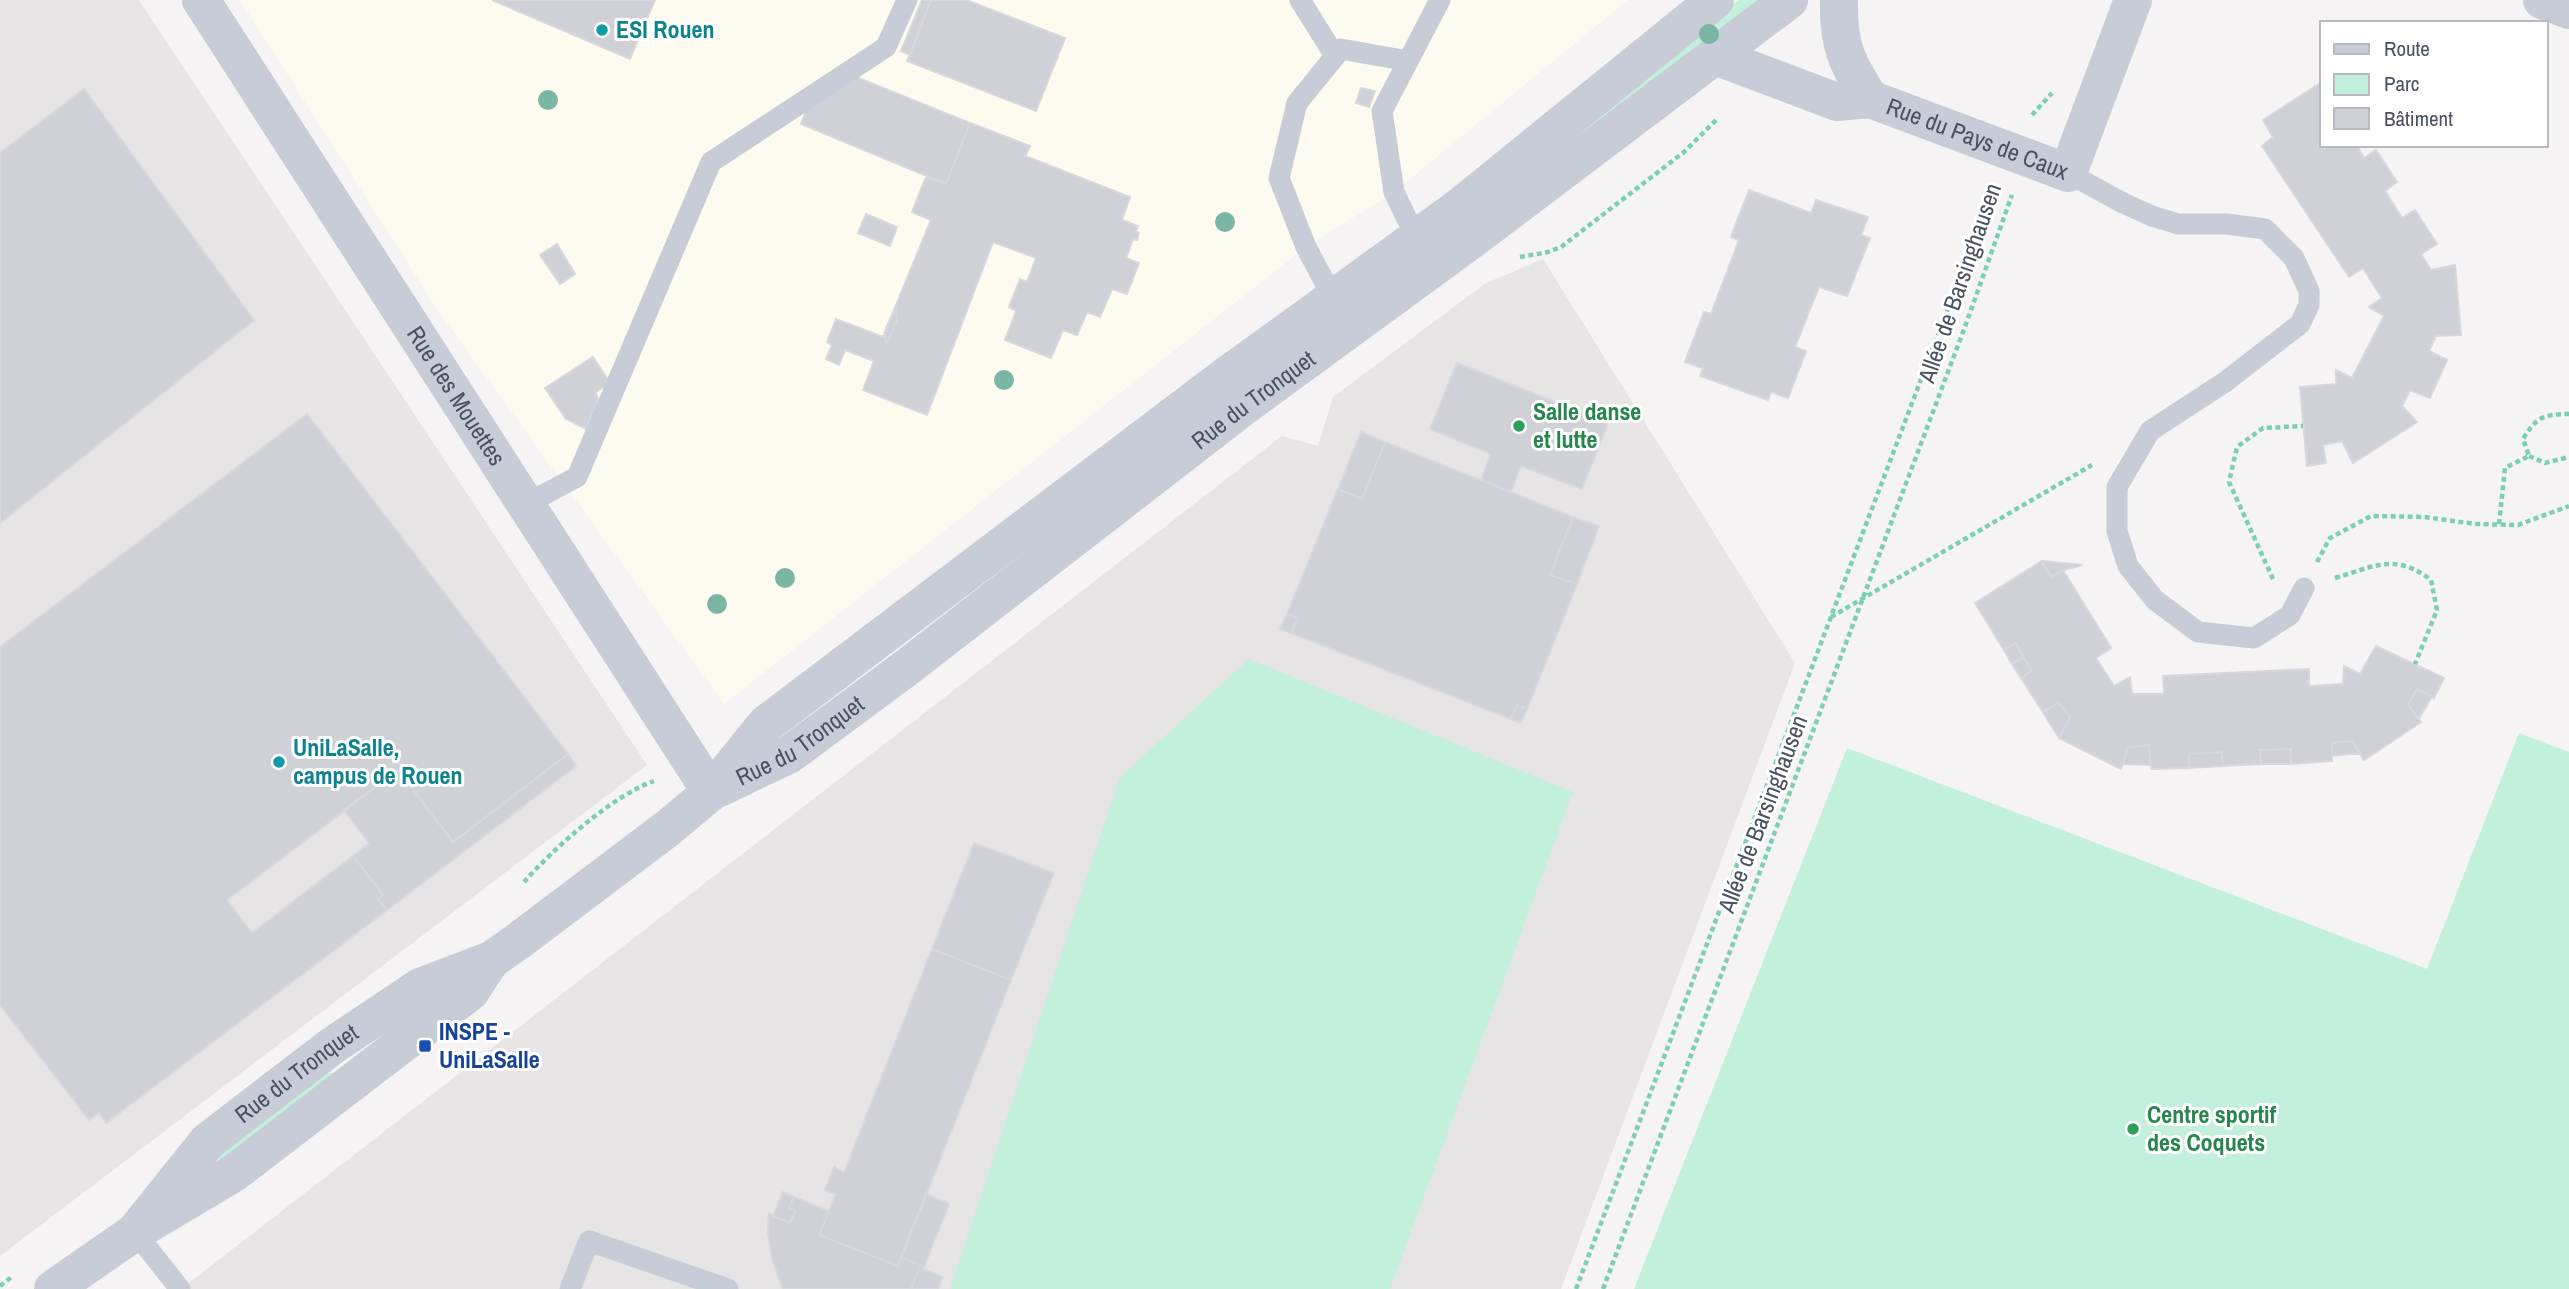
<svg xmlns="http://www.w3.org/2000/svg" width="2569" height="1289" viewBox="0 0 2569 1289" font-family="'Archivo Narrow',sans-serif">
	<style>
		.commercial { fill: #fdfbef }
		.education { fill: #e6e4e5 }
		.green { fill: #c3f0dd }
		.building { fill: #cfd1d7; stroke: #d7d8de; stroke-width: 2 }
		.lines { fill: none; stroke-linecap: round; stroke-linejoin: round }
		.path { stroke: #7bcfb5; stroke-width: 4.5; stroke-dasharray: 5 3.5; stroke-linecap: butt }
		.service { stroke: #c7ccd7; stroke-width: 21 }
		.minor { stroke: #c7ccd7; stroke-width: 38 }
		.tertiary { stroke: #c7ccd7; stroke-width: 38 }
		.tree { fill: #7bb6a4 }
		.culture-dot { fill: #0f9aa8; stroke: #fff; stroke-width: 2.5 }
		.leisure-dot { fill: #2e9e5b; stroke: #fff; stroke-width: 2.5 }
		.transit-dot { fill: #1a4fb4; stroke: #fff; stroke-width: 2.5 }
		.labels { text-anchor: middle; stroke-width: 6; stroke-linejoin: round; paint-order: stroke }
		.culture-label { font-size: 24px; font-weight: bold; fill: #0d838f; stroke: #fff; text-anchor: start }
		.street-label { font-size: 24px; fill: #4a5261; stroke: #fff }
		.leisure-label { font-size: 24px; font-weight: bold; fill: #27864d; stroke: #fff; text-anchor: start }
		.transit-label { font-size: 24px; font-weight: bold; fill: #164399; stroke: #fff; text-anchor: start }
	</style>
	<rect width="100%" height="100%" fill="#f5f3f3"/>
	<!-- commercial -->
	<path class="commercial" d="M240,0H1628L1394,192L1306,247L724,704L439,312Z"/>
	<!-- education -->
	<path class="education" d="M0,0H139L647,765L0,1256V523L253,320L84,89L0,153Z
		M1543,259L1795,663L1561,1289H181L1282,436L1318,446L1333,397L1486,283Z"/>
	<!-- green -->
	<path class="green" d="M1739,0H1762L1479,219L1471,208Z
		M1249,659L1573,792L1390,1289H950L1120,777Z
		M2519,733L2569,752V1289H1634L1847,748L2427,969Z
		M327,1073H332L333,1077L223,1161L218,1158L219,1154Z"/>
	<!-- building -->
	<path class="building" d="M492,0H655L630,59Z
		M922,0H931L910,55L901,51Z
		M931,0H966L1065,38L1036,111L907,61Z
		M841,71L970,123L946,184L801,124L816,85Z
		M2322,82V145H2357L2364,158L2376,150L2397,182L2385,191L2402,218L2415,210L2437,244L2421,254L2431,270L2455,265L2461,335L2436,336L2429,351L2447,360L2430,398L2410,390L2402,406L2417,422L2353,463L2342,441L2323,445L2326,463L2307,466L2300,387L2336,384V370L2352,378L2384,316L2369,307L2382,298L2363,268L2349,277L2262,146L2273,137L2263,120Z
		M1361,88L1375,91L1369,107L1356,103Z
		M84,89L254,320L0,523V153Z
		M970,123L1030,146L1025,156L1130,197L1122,220L1138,226L1136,231L1139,233L1137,240L1133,239L1126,258L1139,263L1127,294L1112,289L1100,317L1087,312L1077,335L1063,330L1051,358L1005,340L1016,311L1009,307L1020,279L1027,282L1036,258L993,242L927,415L863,390L874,361L845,350L839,365L826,359L832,345L827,342L836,319L883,337L931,220L912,212L926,177L946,184Z
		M1749,190L1811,213L1816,200L1868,217L1861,235L1870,238L1847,296L1819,287L1795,347L1806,351L1788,398L1771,392L1768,400L1700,376L1703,368L1685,362L1704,312L1711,314L1739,240L1731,237Z
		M866,214L897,227L890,246L858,233Z
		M557,244L575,274L560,284L540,255Z
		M896,306L897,321L886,345L885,331Z
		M593,357L610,383L596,392L598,400L586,429L566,419L545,388Z
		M1457,363L1608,423L1582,489L1521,466L1511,491L1481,480L1491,454L1430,429Z
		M307,414L568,754L453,842L398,770L227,900L252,933L353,856L383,895L378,899L387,910L106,1123L99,1113L89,1120L0,1005V647Z
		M1361,432L1385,442L1362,499L1338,489Z
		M1385,442L1573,517L1550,575L1577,584L1527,709L1517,705L1511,719L1291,633L1298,618L1287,614L1338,489L1362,499Z
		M1573,517L1599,526L1577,584L1550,575Z
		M2042,561L2083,565L2063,570L2051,577Z
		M2042,561L2051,577L2063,570L2111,648L2096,658L2114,686L2130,677L2132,694H2164L2163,676L2309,669V686L2343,684L2344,666L2360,674L2376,646L2444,678L2434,698L2417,689L2408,705L2421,722L2364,760L2352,741L2332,743V761L2291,764V749L2260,750L2261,764L2223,766L2222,752L2189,754V768L2151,769L2149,745L2128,747L2121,769L2059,738L2070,717L2059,703L2043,712L2021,678L2032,671L2016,643L2004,650L1975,603Z
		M1287,614L1298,618L1291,633L1280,629Z
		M2016,643L2023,657L2012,664L2004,650Z
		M2023,657L2032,671L2021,678L2012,664Z
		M2417,689L2432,696L2419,719L2408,705Z
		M2059,703L2070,717L2059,738L2043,712Z
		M1517,705L1527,709L1521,723L1511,719Z
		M2352,741L2360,753L2332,756V743Z
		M2149,745L2151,765L2123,764L2128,747Z
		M2291,749V764H2261L2260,750Z
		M2222,752L2223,766L2189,768V754Z
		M568,754L576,766L387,910L378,899L383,895L353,856L369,843L344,810L398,770L453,842Z
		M974,843L1054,873L1011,980L932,949Z
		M932,949L1011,980L898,1266L819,1235L836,1194L825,1190L834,1167L844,1173Z
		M783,1192L794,1197L789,1208L795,1211L790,1223L773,1216Z
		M926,1194L949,1204L923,1269L943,1277L938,1289H911L920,1265L901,1257Z
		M794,1197L829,1211L819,1235L898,1266L901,1257L920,1265L911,1289H783L772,1259L768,1232L769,1214L790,1223L795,1211L789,1208Z"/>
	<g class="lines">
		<!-- path -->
		<path class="path" d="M2032,115L2052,93
			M1520,257L1548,252L1561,247L1684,152L1717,119
			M2529,456L2545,463L2569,457
			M2499,524L2505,468L2529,456L2523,439C2536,417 2544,414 2569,414
			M2317,562L2330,538L2371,516L2425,517L2475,524L2518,525L2569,506
			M2335,578C2373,567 2395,552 2431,580L2437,610L2415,664
			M2273,579L2229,482L2237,447L2263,428L2303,426
			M1831,617L2092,465
			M524,882C554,848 612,796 654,781
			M0,1286L13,1276
			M1576,1289L1994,187
			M1603,1289L1966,324L2012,195"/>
		<!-- service -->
		<path class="service" d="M1300,0L1335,56
			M2068,173L2123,203L2152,216L2178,224H2227L2265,229L2294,258L2309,291V305L2300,324L2225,382L2150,431L2117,487V531L2128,566L2155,600L2198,632L2254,638L2290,615L2304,588
			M1424,242L1407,219L1394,192L1382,111L1440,0
			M1337,305L1306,247L1279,178L1297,103L1341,49L1408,61
			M526,504L577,477L711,162L886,47L907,0
			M135,1232L180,1289
			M570,1289L589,1241L728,1289"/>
		<!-- minor -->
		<g class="minor">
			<path id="s1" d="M201,0L711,792"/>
			<path d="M1839,0C1838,45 1846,62 1870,99"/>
			<path d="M2542,0L2569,10"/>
			<path id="s2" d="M1715,56L1837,102L1870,99L2068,173L2133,0"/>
		</g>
		<!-- tertiary -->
		<g class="tertiary">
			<path id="s3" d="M719,788L790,754L906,668L1243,407L1478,235L1789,0"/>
			<path id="s4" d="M135,1232L208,1141L332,1046L420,987L491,960L517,942L668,828L711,792L766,724L1226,376L1457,209L1715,0"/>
			<path d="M53,1289L135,1232L234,1173L470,992L489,963"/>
		</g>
	</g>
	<!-- trees -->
	<g class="tree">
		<circle cx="1709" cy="34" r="10"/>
		<circle cx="548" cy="100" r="10"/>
		<circle cx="1225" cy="222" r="10"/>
		<circle cx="1004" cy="380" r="10"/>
		<circle cx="785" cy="578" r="10"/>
		<circle cx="717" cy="604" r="10"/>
	</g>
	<!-- markers -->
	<g class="culture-dot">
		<circle cx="602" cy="30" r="7"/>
		<circle cx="279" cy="762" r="7"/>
	</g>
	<g class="leisure-dot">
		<circle cx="1519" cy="426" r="7"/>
		<circle cx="2133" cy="1129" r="7"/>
	</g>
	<rect class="transit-dot" x="418" y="1039" width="14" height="14" rx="3.5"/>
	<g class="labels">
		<!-- culture labels -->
		<g class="culture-label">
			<text x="616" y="38">ESI Rouen</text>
			<text x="293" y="756">UniLaSalle,<tspan x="293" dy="28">campus de Rouen</tspan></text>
		</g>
		<!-- street labels -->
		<g class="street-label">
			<text dy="8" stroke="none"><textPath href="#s2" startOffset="278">Rue du Pays de Caux</textPath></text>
			<text transform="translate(1960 283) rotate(-71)" y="8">Allée de Barsinghausen</text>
			<text dy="8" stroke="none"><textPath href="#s1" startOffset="471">Rue des Mouettes</textPath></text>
			<text dy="8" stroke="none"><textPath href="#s3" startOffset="662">Rue du Tronquet</textPath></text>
			<text dy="8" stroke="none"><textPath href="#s3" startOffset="94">Rue du Tronquet</textPath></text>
			<text transform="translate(1763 814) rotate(-69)" y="8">Allée de Barsinghausen</text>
			<text dy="8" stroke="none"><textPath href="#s4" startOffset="228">Rue du Tronquet</textPath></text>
		</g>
		<!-- leisure labels -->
		<g class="leisure-label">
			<text x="1533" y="420">Salle danse<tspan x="1533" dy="28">et lutte</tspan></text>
			<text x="2147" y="1123">Centre sportif<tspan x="2147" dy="28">des Coquets</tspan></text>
		</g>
		<!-- transit labels -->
		<g class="transit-label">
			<text x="439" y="1040">INSPE -<tspan x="439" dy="28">UniLaSalle</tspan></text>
		</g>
	</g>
	<!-- legend -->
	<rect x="2320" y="21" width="228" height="126" fill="#ffffff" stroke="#b7bac0" stroke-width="2"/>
	<rect x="2334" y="44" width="35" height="10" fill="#c7ccd7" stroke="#b7bac0" stroke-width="2"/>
	<text x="2384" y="56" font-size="21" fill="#4a5261">Route</text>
	<rect x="2334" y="74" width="35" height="21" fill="#c3f0dd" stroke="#b7bac0" stroke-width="2"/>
	<text x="2384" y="91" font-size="21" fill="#4a5261">Parc</text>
	<rect x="2334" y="108" width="35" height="21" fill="#cfd1d7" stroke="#b7bac0" stroke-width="2"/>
	<text x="2384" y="126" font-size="21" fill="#4a5261">Bâtiment</text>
</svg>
